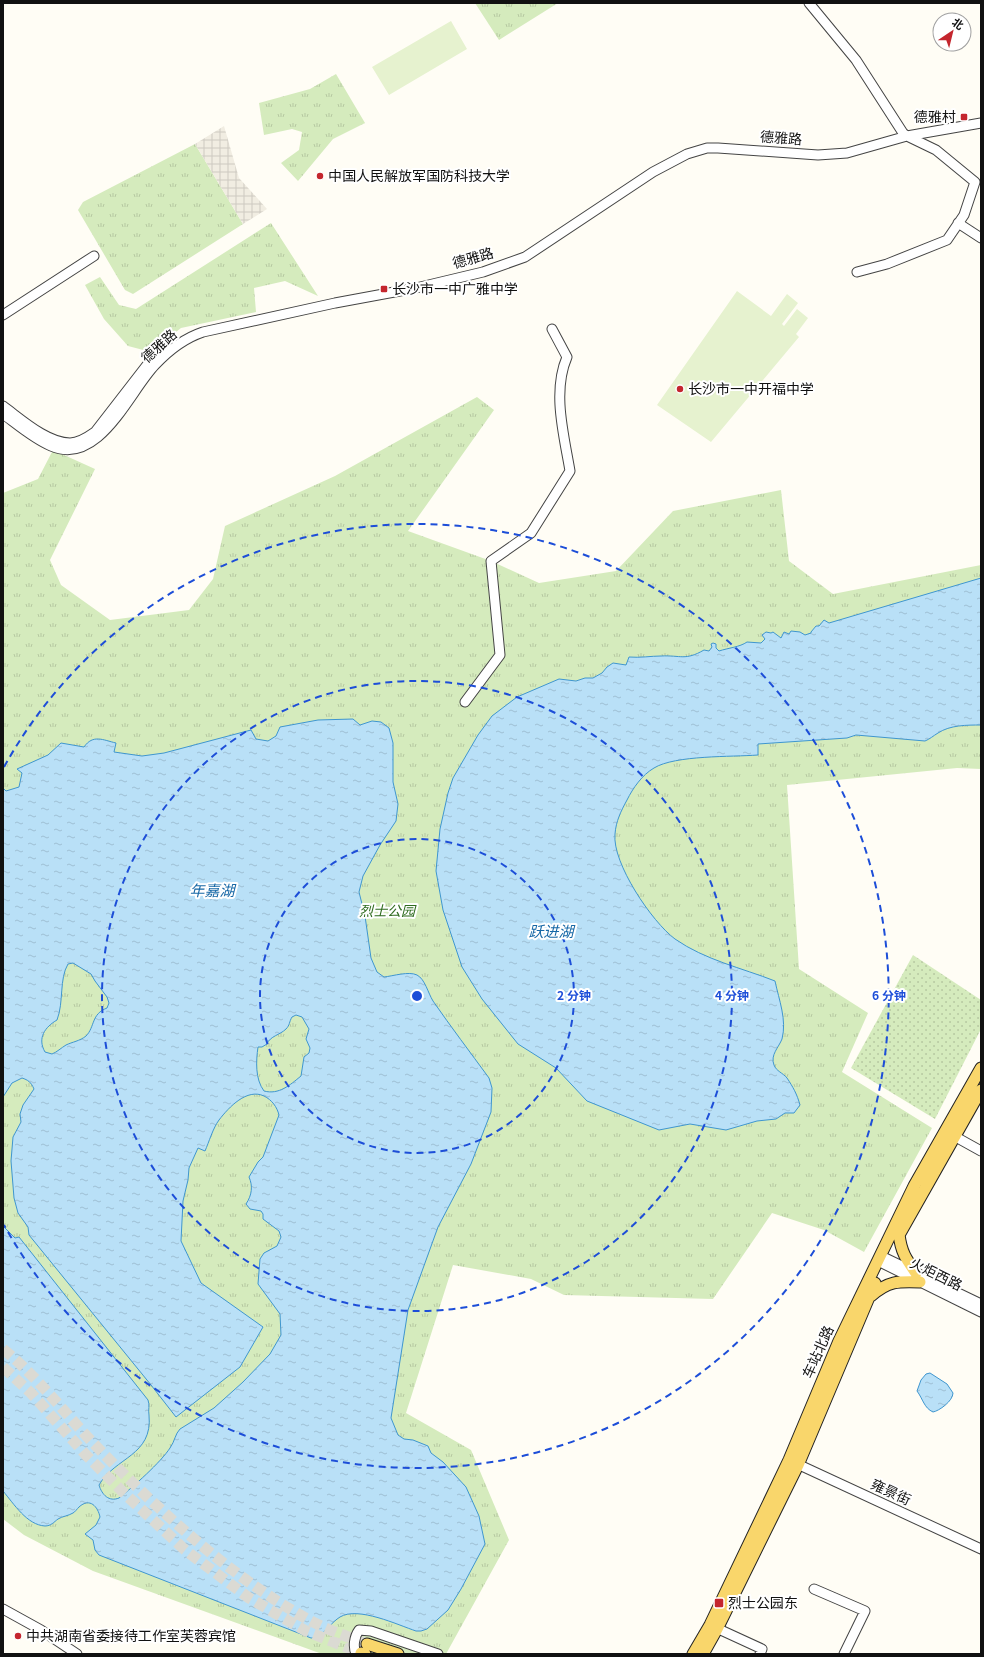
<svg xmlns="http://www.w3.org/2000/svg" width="984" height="1657" viewBox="0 0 984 1657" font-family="Georgia,'Noto Sans SC',serif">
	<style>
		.grass { fill: url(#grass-dots) }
		.park { fill: url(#park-tufts) }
		.pitch { fill: #e6f2cf }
		.plaza { fill: url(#plaza-grid) }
		.water { fill: url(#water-ripples); stroke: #3f96cf; fill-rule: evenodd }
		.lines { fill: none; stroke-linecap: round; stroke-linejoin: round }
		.major-tunnel { stroke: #dbdad3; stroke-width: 11; stroke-dasharray: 11 5.5; stroke-linecap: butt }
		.minor-casing { stroke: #444; stroke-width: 11 }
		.major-casing { stroke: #222; stroke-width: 13 }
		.minor { stroke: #fff; stroke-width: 9 }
		.major { stroke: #f9d66b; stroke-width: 11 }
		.ring { fill: none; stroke: #1d4ed8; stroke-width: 2; stroke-dasharray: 7 5 }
		.poi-dot { fill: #c4262e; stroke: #fff; stroke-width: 1.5 }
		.labels { text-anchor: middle; stroke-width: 4; stroke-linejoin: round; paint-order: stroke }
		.poi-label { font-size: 14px; fill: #111; stroke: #fff; text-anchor: start }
		.street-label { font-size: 14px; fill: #111; stroke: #fff }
		.park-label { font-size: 14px; font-style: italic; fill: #2f6b1f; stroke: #fff }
		.water-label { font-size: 15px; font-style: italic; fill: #1768a6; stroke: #fff }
		.centre { fill: #1d4ed8; stroke: #fff; stroke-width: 2 }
		.ring-label { font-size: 12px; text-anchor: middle; font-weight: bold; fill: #1d4ed8; stroke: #fff; stroke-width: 4; stroke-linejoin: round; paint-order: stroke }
	</style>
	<defs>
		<pattern id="grass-dots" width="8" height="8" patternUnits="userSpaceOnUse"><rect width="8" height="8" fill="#d5ebbd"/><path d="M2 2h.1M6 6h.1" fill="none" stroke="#b6c8a1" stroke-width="1.8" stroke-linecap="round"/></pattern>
		<pattern id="park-tufts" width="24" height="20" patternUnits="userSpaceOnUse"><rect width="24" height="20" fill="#d5ebbd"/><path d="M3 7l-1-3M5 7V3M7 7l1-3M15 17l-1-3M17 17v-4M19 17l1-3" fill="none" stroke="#b6c8a1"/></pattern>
		<pattern id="plaza-grid" width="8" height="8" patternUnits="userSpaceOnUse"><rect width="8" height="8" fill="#f1ede2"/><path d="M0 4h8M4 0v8" fill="none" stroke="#cecac1"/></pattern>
		<pattern id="water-ripples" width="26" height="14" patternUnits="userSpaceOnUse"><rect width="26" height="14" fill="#b9e0f7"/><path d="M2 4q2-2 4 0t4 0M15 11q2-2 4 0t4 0" fill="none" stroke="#9ebfd3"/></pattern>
	</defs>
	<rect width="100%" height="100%" fill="#fffdf5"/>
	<!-- grass -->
	<path class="grass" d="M913,955L981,1000V1029L935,1119L851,1068Z"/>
	<!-- park -->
	<path class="park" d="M475,3H558L499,40Z
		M336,74L365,123L333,139L298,181L281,163L299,150L302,132L292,129L264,135L259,103L310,89Z
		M195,144L243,224L133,294L125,290L78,210L83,202Z
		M271,223L318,296L285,281L254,288L256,312L181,328L151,352L128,346L104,319L85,285L100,277L119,305L136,309Z
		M477,397L494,410L408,531L491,561L539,583L616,571L673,511L781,490L789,561L833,594L981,565V769L957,768L787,785L799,969L868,1013L842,1072L932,1128L864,1252L824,1230L772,1213L713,1299L564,1295L531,1279L453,1265L406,1413L471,1450L509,1540L446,1654H322L93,1571L24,1535L3,1519V493L38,479L53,450L95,469L50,560L61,585L110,620L189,610L213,579L225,526L335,476Z"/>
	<!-- pitch -->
	<path class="pitch" d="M451,21L467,49L389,95L372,67Z
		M737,291L771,316L787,294L798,303L782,324L784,326L797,309L808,318L796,334L799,337L711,442L657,405Z"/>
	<!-- plaza -->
	<path class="plaza" d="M224,126L239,178L267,209L243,224L195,144Z"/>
	<!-- water -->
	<path class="water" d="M981,578V725C967,725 950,725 938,733C933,736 930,739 925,741L856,735L847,738L758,744V755C732,757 675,755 654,768C642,775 633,788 627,800C621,811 616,821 615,834C612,863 652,922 675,939C705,960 742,968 775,981C779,1000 787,1020 782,1039C779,1047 770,1055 774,1065C776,1071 783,1073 787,1078C793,1087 797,1094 800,1105L794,1113H785L776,1119L757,1121L726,1130L690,1124L659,1130L587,1101L556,1068L518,1044L482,999L462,967L443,910L436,871L440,829L448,793L453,778L478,735L492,716L517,697L559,679L576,681L585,678H593L602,673L607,667L613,663L626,665L629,657C640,658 651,656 661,656C681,655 685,661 704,650L709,651L712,647L711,644L713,643L716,644V648L719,651C728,648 740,647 747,642L761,643L765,639L762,635L766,632L771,633L773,632L781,638L784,632L789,634L791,631L800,632L805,635L811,633V632L816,626H819L824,620L829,623Z
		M353,719L360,725L372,721L381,722L389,728L393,743V782L398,804L396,821L380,845L363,876L359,892L365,916L371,958L377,972L384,977C393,976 409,971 417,975C425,979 428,993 433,1001C451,1027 470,1052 489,1078L492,1088L491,1112L471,1164L438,1227L408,1310L391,1418L398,1435L404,1439L413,1440L428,1446L431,1453L443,1462L466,1487L479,1516L485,1544L461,1589L448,1610L427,1629L421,1631H416C398,1625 358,1606 340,1617C332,1622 325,1632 317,1638H311L99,1555L95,1550L93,1540L85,1534L96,1525L100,1517C98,1507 90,1497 79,1507C77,1509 75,1512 73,1513C68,1516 63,1516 58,1519C54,1522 51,1526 45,1526C27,1525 14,1504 3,1491V1223L5,1228L15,1238L19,1237L148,1400C150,1405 148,1410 149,1415C153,1456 115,1457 99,1485C102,1495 109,1502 119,1498C133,1487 161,1462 170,1448C175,1441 175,1434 180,1429L214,1408L243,1382L270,1354L281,1335L280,1314L258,1284L260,1259L264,1253L277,1246L281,1237L279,1231L263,1219V1214L261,1211L250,1209L246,1204C252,1195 253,1186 249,1177L258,1162L263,1157L279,1115C277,1107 272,1100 264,1096C247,1088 229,1107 219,1120C213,1128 209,1142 205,1151L198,1148L189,1168L188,1180L183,1201L181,1241L201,1283L263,1327L240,1367L176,1417L151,1385L29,1235L28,1227L18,1213L14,1198L11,1161L13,1137L21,1122L20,1114L23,1105L34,1089C31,1082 28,1080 22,1078L12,1083L3,1097V788L6,791L19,787L22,773L17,769L48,755L61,743L84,747C93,734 103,740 116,743L114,752L142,756L164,753L251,730L256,739L268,741L276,736L280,727L318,720ZM73,963L91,974L95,981L107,997L109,1003L107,1008C91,1014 95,1027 86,1036C80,1041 72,1042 66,1045C61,1048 57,1052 52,1054L45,1052C37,1038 45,1027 57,1020C64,1002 59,979 68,964ZM296,1015L302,1017L309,1029L306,1039L310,1048L309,1053L304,1057L301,1076C290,1085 279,1095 264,1091C255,1079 256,1061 258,1047H262L267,1044C270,1036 280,1035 286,1029C290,1025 289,1022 292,1017Z
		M930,1373L947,1384L953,1393C953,1401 939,1411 933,1412C924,1408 923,1399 917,1391L921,1380L926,1374Z"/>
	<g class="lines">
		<!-- major-tunnel -->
		<path class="major-tunnel" d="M3,1349C39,1378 66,1415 97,1447C159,1511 235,1581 313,1622C330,1631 349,1637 367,1644
			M3,1367L31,1393L86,1455L126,1495L185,1550L249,1598L306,1631L361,1653"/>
		<defs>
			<path id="minor" d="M809,3L856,60L903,133L907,136L936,150L975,182L964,215L947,240L887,264L857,272
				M958,223L981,238
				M3,315L94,256
				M3,406C21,419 47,443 70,443C79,443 88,437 95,432L150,361L159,354
				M3,414C18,425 34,439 51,446C99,467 129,392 155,365C168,351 185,338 203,332L335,303L416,288L483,272L525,257L653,172L687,154L707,148H718L818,155L847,153L907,136L981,123
				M465,702L500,655L491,561L531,533L570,471C564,435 552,392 567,357L552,329
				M954,1136L981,1151
				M881,1256L981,1304
				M878,1261L981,1312
				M793,1462L981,1549
				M814,1589L865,1611L844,1654
				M3,1609L41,1630L77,1654
				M712,1626L762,1649L760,1654
				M356,1654C353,1647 354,1637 359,1630L371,1631L438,1654"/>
			<path id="major" d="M899,1234C901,1252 906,1259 916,1273
				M899,1235L981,1090
				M871,1296C888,1281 898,1281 920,1282
				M367,1644L398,1654
				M361,1653L365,1654
				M693,1654L710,1625L789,1460L839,1341L914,1186L981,1068
				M703,1654L717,1629L798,1465L875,1283"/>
		</defs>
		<!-- minor casing -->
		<use href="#minor" class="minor-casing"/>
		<!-- major casing -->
		<use href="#major" class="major-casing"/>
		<!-- minor -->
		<use href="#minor" class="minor"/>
		<!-- major -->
		<use href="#major" class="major"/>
	</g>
	<!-- distance rings -->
	<g class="ring">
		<circle cx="417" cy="996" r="157"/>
		<circle cx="417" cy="996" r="315"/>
		<path d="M4 767A472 472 0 1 1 4 1225"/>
	</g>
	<!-- markers -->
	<g class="poi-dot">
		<rect x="960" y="113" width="8" height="8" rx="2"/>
		<circle cx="320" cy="176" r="4"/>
		<rect x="380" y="285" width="8" height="8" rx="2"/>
		<circle cx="680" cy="389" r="4"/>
		<rect x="714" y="1598" width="10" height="10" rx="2"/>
		<circle cx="18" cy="1636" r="4"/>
	</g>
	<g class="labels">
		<!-- poi labels -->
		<g class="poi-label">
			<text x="956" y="122" text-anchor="end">德雅村</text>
			<text x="328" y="181">中国人民解放军国防科技大学</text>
			<text x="392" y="294">长沙市一中广雅中学</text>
			<text x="688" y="394">长沙市一中开福中学</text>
			<text x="728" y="1608">烈士公园东</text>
			<text x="26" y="1641">中共湖南省委接待工作室芙蓉宾馆</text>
		</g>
		<!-- street labels -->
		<g class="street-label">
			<text transform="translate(781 138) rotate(4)" y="5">德雅路</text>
			<text transform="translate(473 258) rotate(-16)" y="5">德雅路</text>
			<text transform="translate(159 346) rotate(-42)" y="5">德雅路</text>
			<text transform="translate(936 1274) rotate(26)" y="5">火炬西路</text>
			<text transform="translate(818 1352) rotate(-66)" y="5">车站北路</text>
			<text transform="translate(891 1492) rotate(25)" y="5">雍景街</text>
		</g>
		<!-- park labels -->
		<g class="park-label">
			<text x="387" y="916">烈士公园</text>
		</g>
		<!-- water labels -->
		<g class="water-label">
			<text x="212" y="896">年嘉湖</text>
			<text x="551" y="937">跃进湖</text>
		</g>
	</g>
	<circle cx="417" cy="996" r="6" class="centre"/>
	<g class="ring-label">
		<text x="574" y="1000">2 分钟</text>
		<text x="732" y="1000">4 分钟</text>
		<text x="889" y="1000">6 分钟</text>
	</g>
	<!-- border -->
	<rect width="984" height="1657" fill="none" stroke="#111111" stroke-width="8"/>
	<!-- north arrow -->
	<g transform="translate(952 32) rotate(35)"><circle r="19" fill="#ffffff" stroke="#a0a0a0"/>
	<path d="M0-3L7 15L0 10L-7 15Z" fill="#c4262e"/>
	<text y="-6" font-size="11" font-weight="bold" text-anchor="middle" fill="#111111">北</text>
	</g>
</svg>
